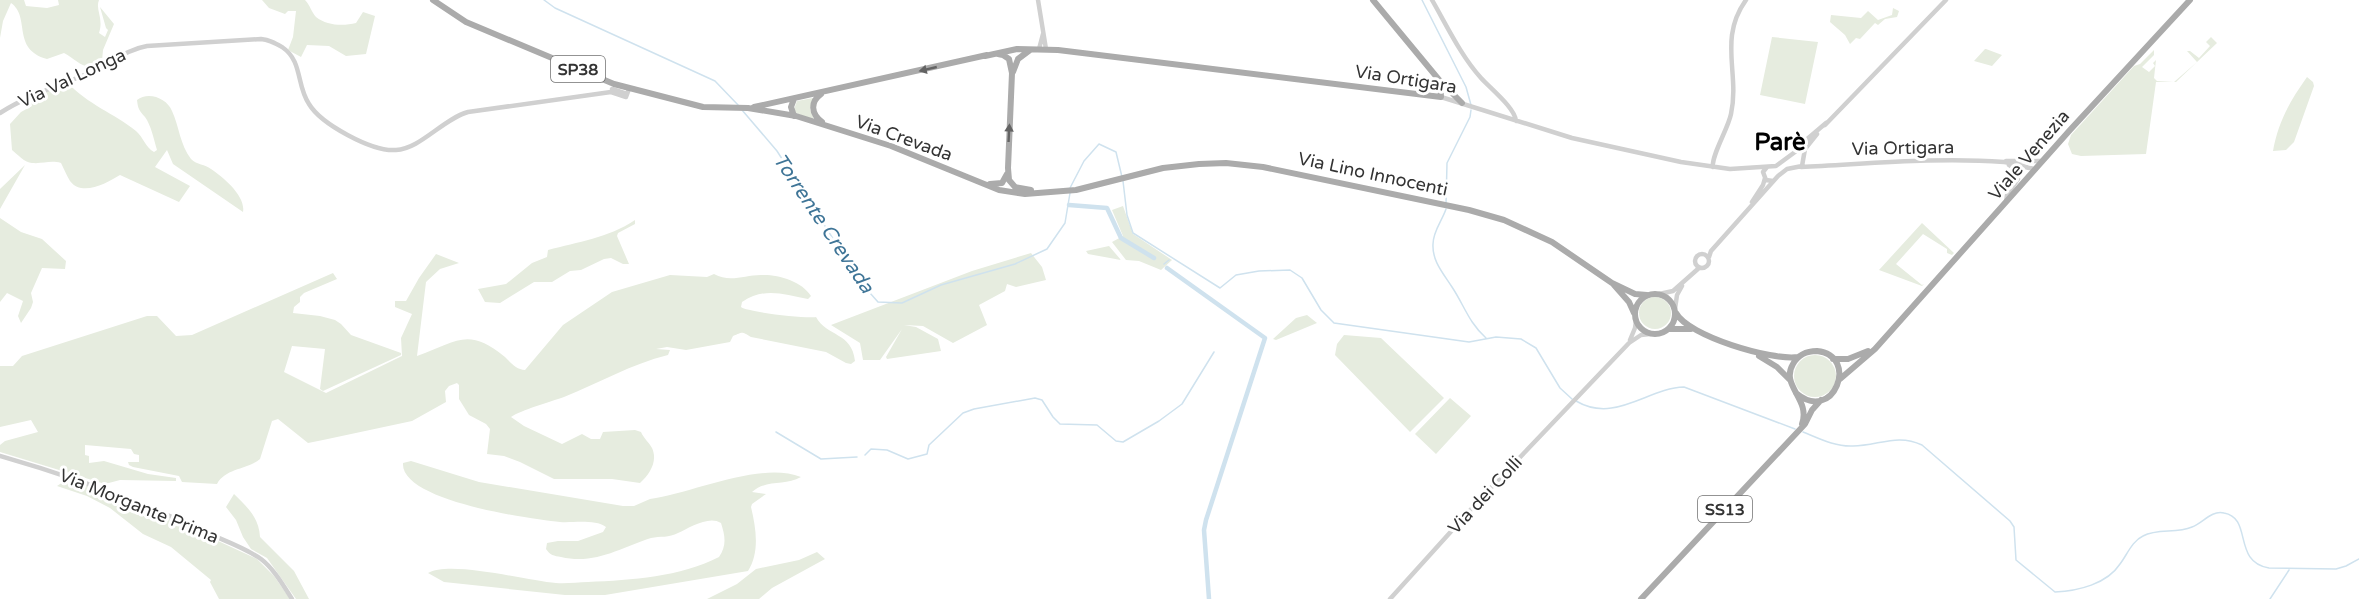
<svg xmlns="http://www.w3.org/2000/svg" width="2359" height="599" viewBox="0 0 2359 599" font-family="'Varela Round',sans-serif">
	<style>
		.green { fill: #e6ecdf }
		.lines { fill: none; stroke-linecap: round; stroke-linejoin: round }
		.stream { stroke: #cfe2ee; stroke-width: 1.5 }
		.canal { stroke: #cfe2ee; stroke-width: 4.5 }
		.minor { stroke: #d0d0d0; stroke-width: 4.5 }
		.major { stroke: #ababab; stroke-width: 6 }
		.oneway { fill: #636363 }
		.labels { text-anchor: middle; stroke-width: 6; stroke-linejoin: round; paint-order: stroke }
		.shield { fill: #fff; stroke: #707070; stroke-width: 1.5 }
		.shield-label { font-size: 16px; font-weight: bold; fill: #333 }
		.street-label { font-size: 18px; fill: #333; stroke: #fff }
		.water-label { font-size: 20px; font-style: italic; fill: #3f7597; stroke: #fff }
		.district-label { font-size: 24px; font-weight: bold; fill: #000; stroke: #fff }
	</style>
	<rect width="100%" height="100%" fill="#fff"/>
	<!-- green -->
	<path class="green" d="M0,0H24L26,6L47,8L59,5L58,0H99C95,10 104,18 99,33L105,37L108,30L106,28L100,7L114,24L103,50L102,61C85,74 78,60 64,53L47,59C11,49 31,17 11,3L3,21L0,38Z
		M262,0H305C310,5 312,13 316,17C327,26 344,26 356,23L363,12L375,16L366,54L346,56L329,46L307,45L301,57L288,50L293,37L296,11H288L285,14L269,8Z
		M1893,8L1899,11L1897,17L1885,19L1878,25L1875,23L1860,39L1856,38L1850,44L1845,35L1830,22L1831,15L1861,18L1868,11L1878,20L1892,15Z
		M1772,37L1818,42L1805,104L1760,95Z
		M2211,37L2217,43L2176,82H2156L2146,154L2081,156L2072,154L2068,144L2071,135L2134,66L2140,64L2154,50V55L2142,67L2149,72L2155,66L2153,63L2156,60L2154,78L2157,81L2174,82L2197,62L2187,51H2190L2199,58L2210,46L2206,42Z
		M1985,49H1986L2002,55L1992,66L1974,61Z
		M2307,77L2313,82L2314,86L2294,142L2286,150L2273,151C2278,122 2290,101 2307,77Z
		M67,82C88,105 114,113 136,131C144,138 145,147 154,152L157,150C154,140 151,125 145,117C139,110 138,109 137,100C148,91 167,98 172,111C179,126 180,145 191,159C197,165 205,164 211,169C223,177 246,196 243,212L173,164L167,150L155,167L190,186L179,202L120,175C107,183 82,197 70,181C67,176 64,169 61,163C50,160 43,164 32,163C25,163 17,154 12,150L10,124L21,112L32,106L30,100Z
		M813,98L810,109L814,120L796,113L794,109L797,101Z
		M25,165L0,209V189Z
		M1123,206L1133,234L1172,260L1161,270L1139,261L1126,260L1112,242L1123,236L1112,210Z
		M0,218L21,232L42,239L66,261L65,269L42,268L31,293L33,302L31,308L21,323L18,316L23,301L7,293L0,302Z
		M635,220V224L618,233L617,236L629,264H623L611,258L604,259L581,270L570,271L552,282H534L500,303L485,302L478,289L506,284L532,263L547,257L548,250C578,242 608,238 635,220Z
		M1922,223L1954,253L1952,255L1947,253V249L1923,234L1896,264L1922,285L1924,284L1922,286L1879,270Z
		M1109,246L1121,260L1088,254L1086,251Z
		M1031,253L1042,267L1046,280L1016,287L1007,284L1005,291L979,305L987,325L953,343L923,326L904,325L916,327L938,339L941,351L887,359L886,357L902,329L880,360H863L860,343L831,325L972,271Z
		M436,254L459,263L440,269L426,282L417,356C456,342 468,326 505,357C511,363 517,370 525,370L563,325L612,292L670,275L707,277L714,274C730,283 744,275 761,275C777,274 802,281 811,296L808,299C783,294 764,287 742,302L741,307C747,312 807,319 816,317C827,337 852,332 855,361L851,364L846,363L826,352L751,337C741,331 743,332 733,336L730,342L686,350L667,347L656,349L670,350L668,355C631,364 599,383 564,397C550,402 521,410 511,417L524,426L562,444L582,434L591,439H600L603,432L635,430L641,432C644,439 649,442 652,448C658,461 650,474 640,483L612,479H554L520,462L504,456L487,454L490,429L486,424L469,415L459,399V385L457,383L449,386L445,391L446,402L412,421L323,440L308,443L278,419L272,421L260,459C247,470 226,468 217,484L182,482L179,476L133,467L129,465L128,462H139V455L134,454L131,449L85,445V455L89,456V463L104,461L148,474L176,478V481L120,480L105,484L0,452V445L5,441L38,432L31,420L0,427V366H13L22,356L147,316H157L176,336L192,335L333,273L337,279L304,293L300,297V302L294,307L293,313L320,316L335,320L341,324L351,335L401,353V355L323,391L320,389L325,349L292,346L284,372L326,393L402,356L401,338L412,314L395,307V301H406L419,278Z
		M1639 313a16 16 0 1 1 32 0a16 16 0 1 1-32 0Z
		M1307,315L1317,323L1276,340L1273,339L1296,318Z
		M1344,335L1381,338L1444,398L1410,432L1335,355L1337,344Z
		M1794 376a21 21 0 1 1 42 0a21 21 0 1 1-42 0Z
		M1450,398L1471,416L1436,454L1415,434Z
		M411,461L479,482L623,506H634L650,499C693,493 760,461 801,477C785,486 767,479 752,492L766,494L752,504L751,507C756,528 760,552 748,571L605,595H565L444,582L428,573C451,560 528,581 556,583C566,584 578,582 588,582C632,580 680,577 719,557C727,545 725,536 721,523C709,515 689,528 678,533C669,538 660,536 651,538C620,548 595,565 561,557C554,556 550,555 546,549L547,543L558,541H578L603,532L606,527C595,519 573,523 560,522C530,519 400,501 403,463Z
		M63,482L88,483L101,487L257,559L274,576L290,599H219L210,582L211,580L171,547L143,534L110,508L87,496L57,486Z
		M234,494C247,507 259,517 260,537L294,571L309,599H296L267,558L251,549L243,537L236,520L226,507Z
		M817,552L825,559L772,588L759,599H707L737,584L756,569L799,560Z"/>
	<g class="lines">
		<!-- stream -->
		<path class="stream" d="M544,0L555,8L715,81L739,106
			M1422,0L1466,87L1471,105
			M742,110L777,151L862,284L878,302L902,303L941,285L1015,264L1047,249L1065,223L1070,193
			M1123,181L1127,215L1133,233L1220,288L1236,275L1259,271L1290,270L1302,278L1321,310L1334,323L1469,342L1496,337L1521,339L1536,348L1560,388L1572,399
			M1070,188L1084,161L1099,144L1116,152L1122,177
			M1446,204L1447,163L1470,117L1471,110
			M1446,209C1442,221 1433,231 1433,244C1432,261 1443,273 1452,287C1464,305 1469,323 1486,338
			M1164,264L1169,260
			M1576,401C1615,424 1648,388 1684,387L1795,429
			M776,432L821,459L857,457
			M1803,432C1818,438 1835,447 1853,446C1878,446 1897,433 1922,445L2010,521L2014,527L2016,560L2055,592C2078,591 2107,584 2120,564C2127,555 2132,541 2143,536C2158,528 2176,534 2192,527C2203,523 2211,510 2224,513C2253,518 2232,562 2269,568L2336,569L2346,566L2359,559
			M865,455L871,449L887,450L908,459L927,454L929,445L963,413L974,409L1035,398L1042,400L1053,417L1060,424L1097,425L1116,441L1123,442L1159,421L1182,404L1214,352
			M2270,599L2289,570"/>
		<!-- canal -->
		<path class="canal" d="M1069,205L1107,208L1121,238L1154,258
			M1167,268L1265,338L1206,520L1204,530L1209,599"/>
		<!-- minor -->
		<path class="minor" d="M1038,0L1046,49
			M1432,0C1447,26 1461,56 1481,78C1491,89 1515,108 1516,121
			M1039,49L1043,34
			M612,89L627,94
			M611,92L626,97L629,89
			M1441,97L1572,138L1681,162L1730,169L1776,166L1795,152L1806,140L1826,123
			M0,113C28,95 59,86 89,73C110,65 124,50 147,46L261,39C270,40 275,43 282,47C303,61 296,85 309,104C321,124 372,152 396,150C420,149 443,119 468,112L611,92
			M1825,125L1946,0
			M2006,161H2042
			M1713,167C1711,156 1728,129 1731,114C1740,73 1718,39 1746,0
			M1767,167L1763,172L1766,180L1773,181
			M1801,167C1868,164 1936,157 2004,162C2015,163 2025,168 2036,169
			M1752,202L1763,185L1765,178
			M2006,202L2007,195L2018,179L2016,170L2009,165
			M1695 261a7 7 0 1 1 14 0a7 7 0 1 1-14 0Z
			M1709,257L1711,251L1778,176L1787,169L1802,166L1805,149L1817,134
			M1659,294L1673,291L1699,268
			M1675,309L1677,295L1682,286
			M1630,340L1635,328L1636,321
			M0,456C70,476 137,500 203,531C222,540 244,547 261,559C274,569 283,585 292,599
			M1390,599L1484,495L1629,343L1641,335L1650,334"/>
		<!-- major -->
		<path class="major" d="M433,0L466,22L614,84L703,107L748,108L796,116L891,146L999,190L1025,194L1076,190L1163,168L1199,164L1226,163L1263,167L1469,210L1504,220L1552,242L1612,283L1635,294L1647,295
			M1373,0L1440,81L1462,103
			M998,54L1003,55L1009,59L1012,73L1008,168L1009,180L1015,187L1031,190
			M985,56L1017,49L1058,50L1441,97L1440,81
			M1013,72L1018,59L1030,50
			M821,94C810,102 811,114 822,122
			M794,99L791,107L794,116
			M754,107L987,55
			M990,184L1002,183L1007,174
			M1614,285L1629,302L1634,313
			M1635 314a20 20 0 1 1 40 0a20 20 0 1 1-40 0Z
			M1676,313C1688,336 1772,361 1798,357
			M1669,329H1691
			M1759,356L1777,367L1790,380
			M1833,359H1848L1868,351
			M1840,379L1875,349L2070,130L2190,0
			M1796,393C1834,425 1860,355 1817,351C1807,351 1798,355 1793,364C1780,386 1811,399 1802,424
			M1641,599L1805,424L1812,410L1821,400"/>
	</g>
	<!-- one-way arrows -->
	<defs><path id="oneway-solid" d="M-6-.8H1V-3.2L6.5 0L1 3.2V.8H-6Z" transform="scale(1.5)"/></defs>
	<g class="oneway">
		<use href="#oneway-solid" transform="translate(928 69) rotate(167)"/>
		<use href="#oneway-solid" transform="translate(1009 133) rotate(-87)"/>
	</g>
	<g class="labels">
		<!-- shield labels -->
		<g class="shield">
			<rect x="551" y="56" width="54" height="26" rx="4.5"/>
			<rect x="1698" y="496" width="54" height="26" rx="4.5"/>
		</g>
		<g class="shield-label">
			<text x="578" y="75">SP38</text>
			<text x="1725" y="515">SS13</text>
		</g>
		<!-- street labels -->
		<g class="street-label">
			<text transform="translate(72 78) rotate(-25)" y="6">Via Val Longa</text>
			<text transform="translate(1406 79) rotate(9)" y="6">Via Ortigara</text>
			<text transform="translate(904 138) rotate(20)" y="6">Via Crevada</text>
			<text transform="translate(1903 148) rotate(-1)" y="6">Via Ortigara</text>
			<text transform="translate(2029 155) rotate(-49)" y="6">Viale Venezia</text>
			<text transform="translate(1373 174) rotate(12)" y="6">Via Lino Innocenti</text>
			<text transform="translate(1485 495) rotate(-47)" y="6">Via dei Colli</text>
			<text transform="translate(139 506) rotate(22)" y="6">Via Morgante Prima</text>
		</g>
		<!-- water labels -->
		<g class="water-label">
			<text transform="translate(824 223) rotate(56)" y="7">Torrente Crevada</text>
		</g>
		<!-- district labels -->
		<g class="district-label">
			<text x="1780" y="150">Parè</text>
		</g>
	</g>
</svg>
